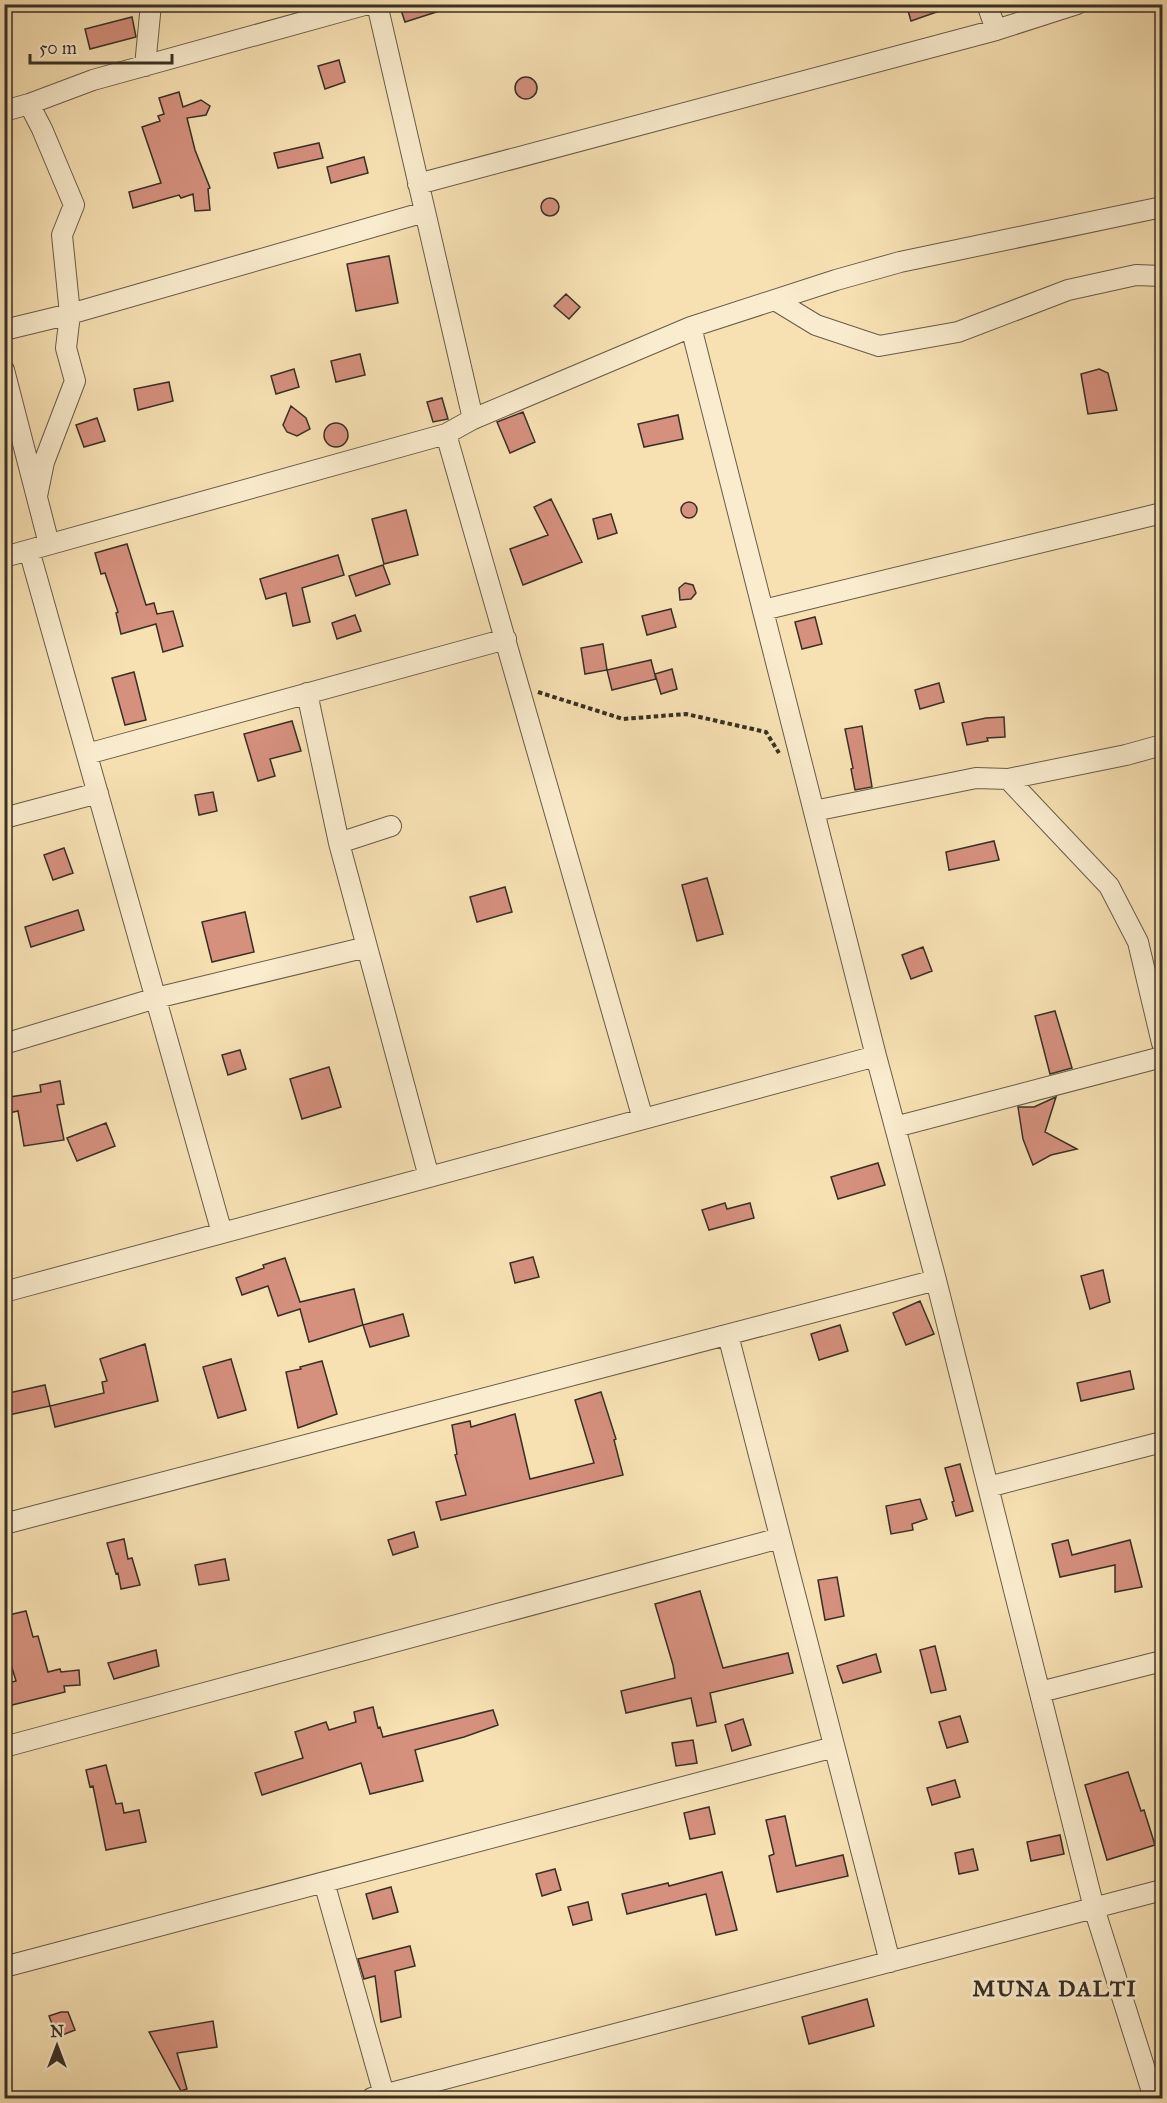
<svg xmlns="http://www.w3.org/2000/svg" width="1167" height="2103" viewBox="0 0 1167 2103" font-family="'IM FELL Great Primer',serif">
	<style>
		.building { fill: #d5907e; stroke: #383025; stroke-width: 1.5 }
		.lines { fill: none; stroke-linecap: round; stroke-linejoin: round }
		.minor-casing { stroke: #685c48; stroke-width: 22 }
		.path { stroke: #383025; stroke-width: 4; stroke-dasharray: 4.5 3; stroke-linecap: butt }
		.minor { stroke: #faecce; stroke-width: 20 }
		.labels { text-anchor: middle; stroke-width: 6; stroke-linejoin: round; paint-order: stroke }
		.district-label { font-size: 22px; font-weight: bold; letter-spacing: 1.5px; fill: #383025; stroke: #faecce }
	</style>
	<rect width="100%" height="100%" fill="#f7e1b3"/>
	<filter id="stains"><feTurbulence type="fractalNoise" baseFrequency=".00333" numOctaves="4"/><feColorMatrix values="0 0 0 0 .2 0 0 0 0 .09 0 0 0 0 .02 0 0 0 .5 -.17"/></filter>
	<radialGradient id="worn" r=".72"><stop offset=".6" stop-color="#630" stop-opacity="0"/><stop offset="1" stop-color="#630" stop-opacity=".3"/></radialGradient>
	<!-- building -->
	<path class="building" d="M399,4H449V8L405,22Z
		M906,4H951V7L911,21Z
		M132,17L136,37L90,49L85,29Z
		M339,60L345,82L325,89L318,66Z
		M515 88a11 11 0 1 1 22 0a11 11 0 1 1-22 0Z
		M179,92L183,107L201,100L210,106L206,115L187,118L195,150L210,188L208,189L210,210L195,211L193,194L181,198L179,195L133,208L129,192L161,183L142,127L160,121L158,116L164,114L159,98Z
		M319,143L323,158L278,168L274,153Z
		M364,157L368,173L331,183L327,167Z
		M541 207a9 9 0 1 1 18 0a9 9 0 1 1-18 0Z
		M389,256L398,303L356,311L347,264Z
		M566,294L580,307L569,319L554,306Z
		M360,354L365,375L336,382L331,361Z
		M294,369L299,387L276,394L271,376Z
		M1099,369L1108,373L1117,410L1088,414L1081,374Z
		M169,382L173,401L138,410L134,389Z
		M442,398L448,419L433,422L427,402Z
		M291,406L306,418L310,429L297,436L287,432L283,425Z
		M523,412L535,442L510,453L497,422Z
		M678,415L683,439L644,447L638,424Z
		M97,418L105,441L84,447L76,425Z
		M324 435a12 12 0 1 1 24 0a12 12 0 1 1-24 0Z
		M551,499L582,562L523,585L510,549L548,535L534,507Z
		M681 510a8 8 0 1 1 16 0a8 8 0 1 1-16 0Z
		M406,510L418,555L384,564L372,519Z
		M611,514L617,533L598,539L593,519Z
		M127,544L146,605L154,603L157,614L173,611L183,646L163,652L156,624L121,634L116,613L118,612L105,573L101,574L95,553Z
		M338,555L344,575L302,588L310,622L293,626L286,593L266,599L260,579Z
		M383,565L390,584L356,596L349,576Z
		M685,583L693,585L696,593L691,599L680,600L679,588Z
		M671,609L676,627L647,635L642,616Z
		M355,615L361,631L337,639L332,623Z
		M815,617L822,644L802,649L795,622Z
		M603,644L607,670L585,674L581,648Z
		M651,660L656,679L612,690L607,670Z
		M672,669L677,689L661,694L655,674Z
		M134,672L146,720L125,725L112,678Z
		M939,683L944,702L920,709L915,690Z
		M1004,717L1005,737L987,738L988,741L967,745L962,723L986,718Z
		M292,721L301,751L270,759L275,776L258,781L244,734Z
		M862,726L872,787L855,790L851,769L853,768L845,729Z
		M213,792L217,811L199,815L195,795Z
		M994,841L999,860L949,870L946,852Z
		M64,848L73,873L53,880L44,855Z
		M707,878L723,934L697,941L682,885Z
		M505,887L512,912L477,922L470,897Z
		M78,910L84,930L31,947L25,927Z
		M245,912L254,952L212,962L202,922Z
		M923,947L932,971L911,979L902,955Z
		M1055,1011L1072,1068L1050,1074L1035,1016Z
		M240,1050L246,1069L228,1075L222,1055Z
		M329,1067L341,1107L302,1119L290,1079Z
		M60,1081L64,1104L57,1105L64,1140L24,1146L18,1111L4,1114V1098L41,1092L40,1085Z
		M1056,1097L1045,1132L1077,1149L1051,1155L1033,1165L1023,1139L1018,1107H1034Z
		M106,1123L115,1146L77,1161L67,1138Z
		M878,1163L885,1185L838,1199L831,1177Z
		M725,1203L727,1209L750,1203L754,1218L709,1230L702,1210Z
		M533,1257L539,1277L515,1283L510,1263Z
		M285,1258L300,1302L354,1289L363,1325L309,1342L300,1309L278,1316L268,1286L242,1295L236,1278L264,1268L263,1265Z
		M1103,1270L1110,1302L1090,1309L1081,1276Z
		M920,1301L934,1334L906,1345L893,1313Z
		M403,1314L409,1336L370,1347L363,1325Z
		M840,1325L848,1351L819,1360L811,1334Z
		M145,1344L158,1401L55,1427L50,1406L104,1393L102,1382L107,1381L100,1359Z
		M231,1359L246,1410L218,1418L203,1367Z
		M322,1361L337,1414L298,1428L286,1372L301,1369L300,1367Z
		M1130,1371L1134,1389L1081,1401L1077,1383Z
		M45,1385L50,1406L4,1416V1394Z
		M601,1392L616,1439L614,1440L623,1475L441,1520L436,1502L466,1495L455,1455L457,1454L452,1425L470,1421L471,1427L515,1414L530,1479L594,1463L575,1400Z
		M960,1464L973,1511L956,1516L952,1502L954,1501L945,1468Z
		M920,1499L927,1519L912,1524L913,1530L891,1534L886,1506Z
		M414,1532L418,1547L393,1555L388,1540Z
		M124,1539L128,1559L132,1558L140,1585L121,1589L118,1573L116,1574L107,1543Z
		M1068,1540L1072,1555L1130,1540L1142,1587L1115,1592V1565L1060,1577L1052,1544Z
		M225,1559L229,1580L199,1585L195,1565Z
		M837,1577L844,1616L825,1620L818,1580Z
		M700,1591L723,1668L788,1653L793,1673L710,1693L716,1722L697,1726L691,1698L626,1713L621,1691L675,1678L673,1665L655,1604Z
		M26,1611L33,1637L38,1636L48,1672L60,1669L61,1672L79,1670L80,1685L64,1686L65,1692L4,1707V1684L16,1681L5,1645L9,1644L4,1627V1616Z
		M935,1646L946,1690L931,1693L920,1650Z
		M156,1650L159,1666L114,1679L108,1663Z
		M876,1654L881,1672L843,1683L837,1666Z
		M373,1707L378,1728L380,1727L383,1737L493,1710L498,1725L464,1737L415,1750L423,1781L370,1794L361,1763L262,1795L255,1773L303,1758L295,1732L326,1722L329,1730L356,1722L354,1712Z
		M960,1716L968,1742L947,1748L939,1722Z
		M743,1719L751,1745L732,1751L725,1725Z
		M693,1740L697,1763L676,1766L672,1743Z
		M106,1765L116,1804L122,1803L124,1813L139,1810L146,1842L106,1850L93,1786L90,1787L86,1770Z
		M1128,1772L1141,1811L1144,1810L1155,1845L1107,1860L1085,1785Z
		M955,1780L960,1797L932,1805L927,1788Z
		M709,1807L715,1834L690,1839L684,1813Z
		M785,1816L796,1866L843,1855L848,1876L777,1892L769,1856L774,1854L766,1820Z
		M1060,1835L1064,1854L1031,1861L1027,1842Z
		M973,1849L978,1870L959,1874L955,1853Z
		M555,1869L561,1890L542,1896L536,1874Z
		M722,1872L737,1930L716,1935L706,1894L627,1914L622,1894L668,1883L669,1886Z
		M391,1887L398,1912L373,1919L366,1894Z
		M588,1902L592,1920L573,1925L568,1907Z
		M410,1946L415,1966L395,1971L401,2017L381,2022L375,1976L364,1979L358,1959Z
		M867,1999L874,2026L809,2044L802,2017Z
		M61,2012H68L75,2030L57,2037L49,2016Z
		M213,2021L217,2047L177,2053L187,2089L181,2091L149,2032Z"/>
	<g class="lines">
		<defs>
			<path id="minor" d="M377,4L473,419
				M987,4L996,30
				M145,66L151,4
				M29,104L42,129L74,205L62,235L70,314L66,348L75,381L44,462L37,496
				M4,111L29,104L93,80L368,4
				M418,184L996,30L1077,4
				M775,300L816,325L879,346L958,332L1068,290L1136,275L1162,276
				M691,327L876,1056L936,1280L1094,1908L1154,2098
				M4,330L70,314L425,212
				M4,370L49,544
				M446,434L643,1119
				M29,550L222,1233
				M4,557L446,434L473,419L691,327L836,280L900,262L1162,207
				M763,610L1162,513
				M307,693L339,843L429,1177
				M87,754L506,639
				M1008,779L1109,886L1138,942L1162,1043
				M814,811L976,778L1008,779L1126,755L1162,745
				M4,818L98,793
				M339,843L391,826
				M4,1044L156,998L367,947
				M895,1127L1162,1057
				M4,1292L876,1056
				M728,1335L890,1962
				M988,1487L1162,1442
				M4,1524L936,1280
				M1040,1692L1162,1661
				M4,1747L780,1538
				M324,1882L385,2098
				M4,1967L834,1747
				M372,2098L1162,1890"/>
		</defs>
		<!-- minor casing -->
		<use href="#minor" class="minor-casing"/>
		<!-- path -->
		<path class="path" d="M538,692L623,719L686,714L766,732L779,753"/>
		<!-- minor -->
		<use href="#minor" class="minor"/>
	</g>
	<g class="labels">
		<!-- district labels -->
		<g class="district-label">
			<text x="1055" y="1996">MUNA DALTI</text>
		</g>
	</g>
	<!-- margin -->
	<rect width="1167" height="2103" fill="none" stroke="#f7e1b3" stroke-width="24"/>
	<rect x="6" y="6" width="1155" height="2091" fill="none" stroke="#383025" stroke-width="3"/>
	<rect x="12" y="12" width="1143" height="2079" fill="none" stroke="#383025" stroke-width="1.5"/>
	<!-- north arrow -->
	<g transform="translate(57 2046)" stroke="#faecce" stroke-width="4.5" paint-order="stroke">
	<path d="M0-4.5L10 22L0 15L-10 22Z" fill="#383025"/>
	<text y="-9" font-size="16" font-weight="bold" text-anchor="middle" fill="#383025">N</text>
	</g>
	<!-- scale -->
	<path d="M30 54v9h142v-9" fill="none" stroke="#383025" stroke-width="3"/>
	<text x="39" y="54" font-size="18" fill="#383025" stroke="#faecce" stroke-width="4.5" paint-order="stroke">50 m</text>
	<rect width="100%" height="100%" filter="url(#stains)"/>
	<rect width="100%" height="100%" fill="url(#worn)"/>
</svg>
